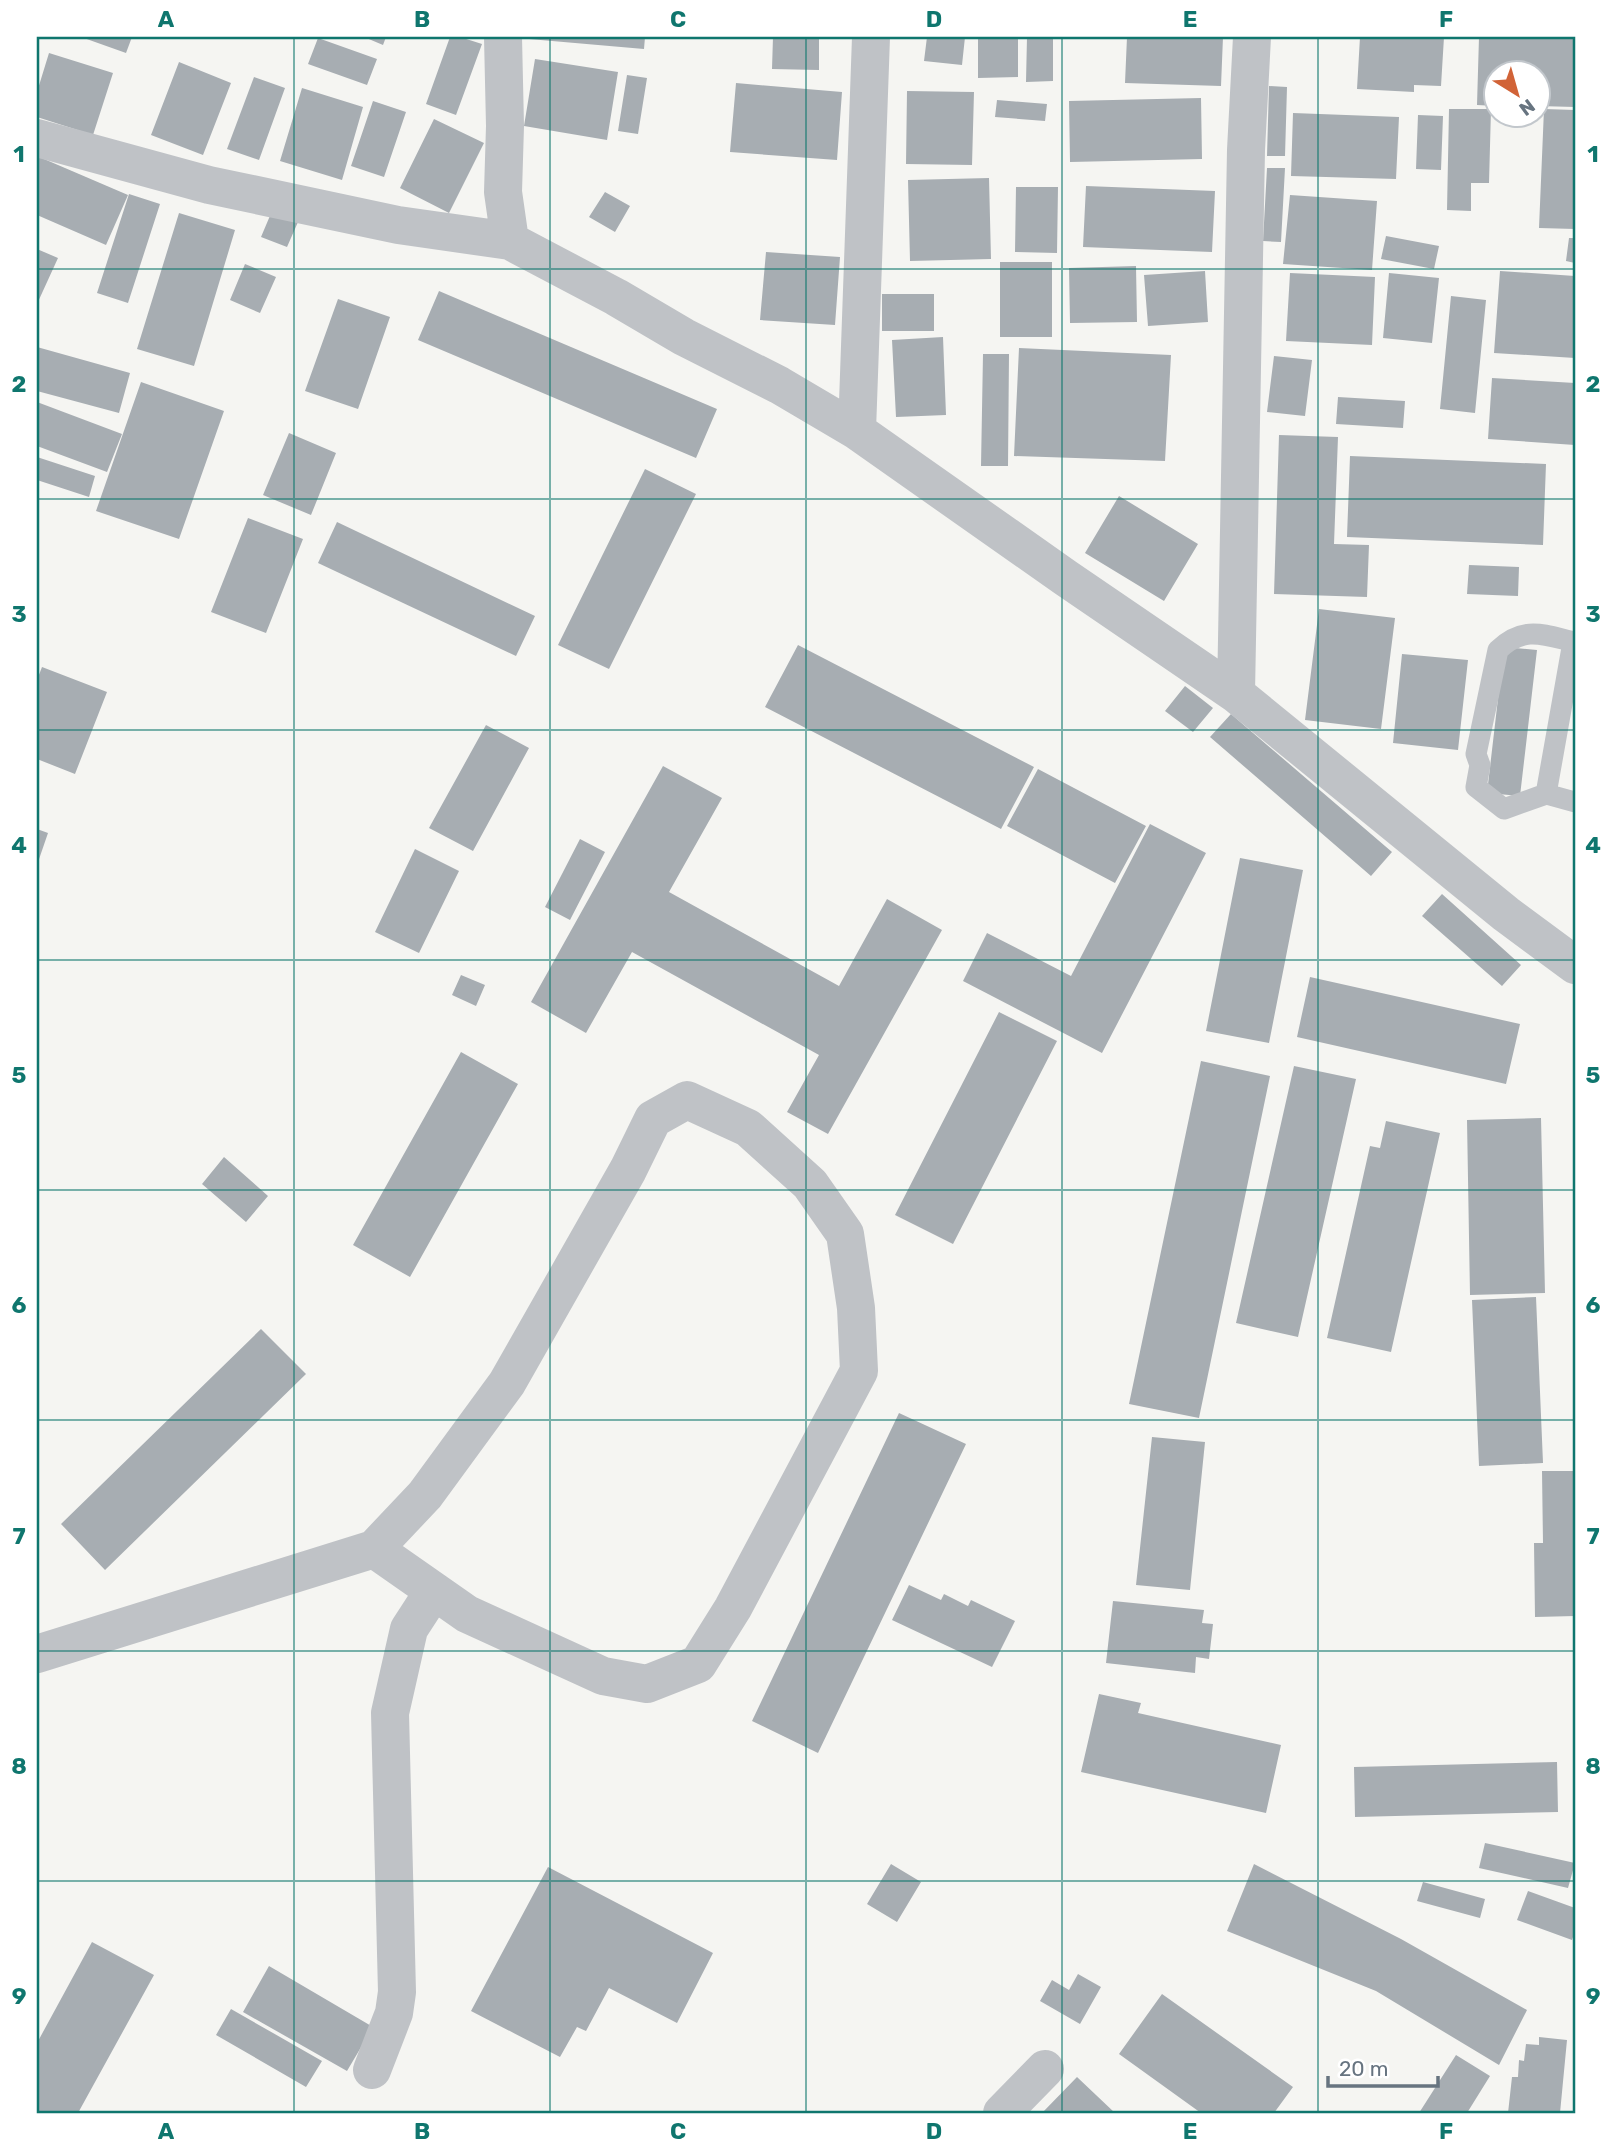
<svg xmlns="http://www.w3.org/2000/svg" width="1612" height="2150" viewBox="0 0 1612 2150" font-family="Rubik,sans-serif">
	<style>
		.building { fill: #a7adb2 }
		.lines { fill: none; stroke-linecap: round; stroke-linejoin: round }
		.lane { stroke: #bfc2c6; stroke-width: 21 }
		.street { stroke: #bfc2c6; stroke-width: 38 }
		.grid { fill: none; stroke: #0f766e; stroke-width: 2; stroke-opacity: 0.55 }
		.neatline { fill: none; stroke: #0f766e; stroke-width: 2.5 }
		.grid-label { font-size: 23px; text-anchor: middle; font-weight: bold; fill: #0f766e }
	</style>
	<rect width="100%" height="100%" fill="#f5f5f2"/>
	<!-- building -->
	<path class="building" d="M81,37H132L126,53Z
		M364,37H386L383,45Z
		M450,37H460L482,44L456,115L426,104Z
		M529,37H645L644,49L529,39Z
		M773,37H819V70L772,69Z
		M927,37H965L962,65L924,61Z
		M978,37H1018V77L978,78Z
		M1027,37H1053V81L1026,82Z
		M1127,37H1223L1221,86L1125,83Z
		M1360,37H1444L1441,86L1414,85V92L1357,89Z
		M1479,37L1575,38V107L1538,106V74H1496V106L1477,105Z
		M318,38L377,59L367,85L308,64Z
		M49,53L113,73L93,135L37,117V92Z
		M535,59L618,72L607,140L524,126Z
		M179,62L231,83L203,155L151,135Z
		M627,75L647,78L638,134L618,131Z
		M254,77L285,88L259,160L227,149Z
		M736,83L842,92L837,160L730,152Z
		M1269,86L1287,87L1285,156H1267Z
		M302,88L363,107L342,180L280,161Z
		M907,91L974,92L972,165L906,164Z
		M1201,98L1202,159L1070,162L1069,101Z
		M997,100L1047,104L1045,121L995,117Z
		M373,101L406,112L384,177L351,166Z
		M1449,109H1491L1489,183H1471V211L1447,210Z
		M1544,109L1575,110V229L1539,228Z
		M1293,113L1399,117L1396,179L1291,176Z
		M1418,115L1443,116L1441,170L1416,169Z
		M434,119L484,143L449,213L400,188Z
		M37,156L128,195L106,245L37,215Z
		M1267,168H1285L1281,242L1263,241Z
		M989,178L991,259L910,261L908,180Z
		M1086,186L1215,191L1212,252L1083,247Z
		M1016,187H1058L1057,253L1015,252Z
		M605,192L630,206L615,232L589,217Z
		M129,194L160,204L128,303L97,293Z
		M1290,195L1377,201L1372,270L1283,264Z
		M272,211L298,222L287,247L261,237Z
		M179,213L235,230L194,366L137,349Z
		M1386,236L1439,246L1434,269L1381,259Z
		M1569,238H1575V263L1566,261Z
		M37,249L58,258L37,304Z
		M766,252L840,257L835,325L760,320Z
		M1000,262H1052V337H1000Z
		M245,264L276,277L260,313L230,300Z
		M1136,266L1137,322L1070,323L1069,268Z
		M1205,271L1208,322L1148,326L1144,275Z
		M1500,271L1575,276V358L1494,353Z
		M1290,273L1375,277L1372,345L1286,341Z
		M1389,273L1439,278L1432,343L1383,338Z
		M439,291L717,409L696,458L418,340Z
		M882,294H934V331H882Z
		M1451,296L1486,300L1475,413L1440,409Z
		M338,299L390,317L358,409L305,391Z
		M943,337L946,415L896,417L892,340Z
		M37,347L130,373L119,413L37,391Z
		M1019,348L1171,355L1165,461L1014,456Z
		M983,354H1009L1008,466H981Z
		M1274,356L1312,360L1305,416L1267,412Z
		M1492,378L1575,383V445L1488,439Z
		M141,382L224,411L179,539L96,511Z
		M1338,397L1405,401L1403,428L1336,424Z
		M37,402L122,434L107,472L37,446Z
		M289,433L336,453L311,515L263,495Z
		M1279,435L1338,437L1334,544L1369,545L1367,597L1274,594Z
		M1350,456L1546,464L1543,545L1347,537Z
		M37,457L95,476L89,497L37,480Z
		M645,469L696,494L609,669L558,645Z
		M1119,496L1198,544L1164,601L1085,553Z
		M248,518L303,539L266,633L211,612Z
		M337,522L535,616L516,656L318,563Z
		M1469,565L1519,567L1518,596L1467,594Z
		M1319,609L1395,618L1381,729L1305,720Z
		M798,645L1034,767L1001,829L765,707Z
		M1504,647L1537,650L1520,796L1487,793Z
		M1402,654L1468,660L1458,750L1393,743Z
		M42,667L107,692L75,774L37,759V680Z
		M1185,686L1213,708L1193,732L1165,711Z
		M1231,714L1392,852L1371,876L1210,737Z
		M486,725L529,748L473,851L429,828Z
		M663,766L722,798L669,892L839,986L887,899L942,930L828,1134L787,1112L819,1055L632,952L586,1033L531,1002Z
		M1038,769L1146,826L1115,883L1007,826Z
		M1150,824L1206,853L1102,1053L963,981L987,933L1071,976Z
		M37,829L48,833L37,865Z
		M580,839L605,852L570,920L545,907Z
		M415,849L459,871L419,953L375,932Z
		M1240,858L1303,870L1269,1043L1206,1031Z
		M1442,894L1521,965L1502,986L1422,916Z
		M461,975L485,985L476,1006L452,995Z
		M1310,977L1520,1024L1506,1084L1297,1037Z
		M999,1012L1057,1041L953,1244L895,1215Z
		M461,1052L518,1084L410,1277L353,1245Z
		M1201,1061L1270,1076L1199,1418L1129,1404Z
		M1294,1066L1356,1079L1298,1337L1236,1323Z
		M1541,1118L1545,1293L1470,1295L1467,1120Z
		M1386,1121L1440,1133L1391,1352L1327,1338L1370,1146L1380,1148Z
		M224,1157L268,1196L246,1222L202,1184Z
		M1536,1297L1543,1463L1479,1466L1472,1300Z
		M261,1329L306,1374L105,1570L61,1524Z
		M899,1413L966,1444L818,1753L752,1721Z
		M1152,1437L1205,1442L1190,1590L1136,1585Z
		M1542,1471H1575V1616L1535,1617L1534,1543H1543Z
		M909,1585L941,1600L944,1594L968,1606L971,1600L1015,1621L992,1667L892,1620Z
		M1113,1601L1204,1610L1202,1623L1213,1624L1209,1659L1196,1657L1195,1673L1106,1663Z
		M1099,1694L1141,1703L1138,1713L1281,1745L1266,1813L1081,1772Z
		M1557,1762L1558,1812L1355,1817L1354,1767Z
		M1485,1843L1575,1863L1568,1888L1479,1868Z
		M891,1864L921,1882L897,1922L867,1904Z
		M1254,1864L1401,1939L1527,2010L1499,2065L1376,1991L1227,1931Z
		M548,1867L713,1953L677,2023L609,1988L586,2031L577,2027L560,2057L471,2011Z
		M1423,1882L1485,1899L1480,1918L1417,1901Z
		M1528,1891L1575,1908V1931L1572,1940L1517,1920Z
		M92,1942L154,1975L78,2113H37V2043Z
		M269,1966L373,2027L347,2071L243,2012Z
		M1078,1974L1101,1987L1080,2024L1040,2001L1052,1980L1069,1990Z
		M1162,1994L1293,2087L1274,2113H1201L1119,2054Z
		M231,2009L322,2061L306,2087L216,2035Z
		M1539,2037L1567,2040L1560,2113H1508L1512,2077H1518L1519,2060L1524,2061L1526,2044L1539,2045Z
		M1456,2055L1490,2076L1467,2113H1419Z
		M1077,2077L1115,2113H1042Z"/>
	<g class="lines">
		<!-- lane -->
		<path class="lane" d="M1575,642C1544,635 1524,625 1498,650L1476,754L1480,765L1476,787L1504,809L1546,794L1575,802
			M1546,794L1573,642"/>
		<!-- street -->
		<path class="street" d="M503,37L505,126L503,192L510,241
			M37,138L209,185L398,225L510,241L616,297L684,337L779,385L857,431L1066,578L1236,694L1506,914L1575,965
			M857,431L871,37
			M1236,694L1246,150L1252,37
			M37,1654L374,1549L425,1495L507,1383L628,1170L653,1119L687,1100L748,1128L810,1184L845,1234L856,1308L859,1371L733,1608L698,1664L647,1684L603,1676L467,1614L374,1549
			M372,2070L394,2013L397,1992L390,1713L409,1629L433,1592
			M1002,2113L1045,2069"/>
	</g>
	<!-- grid -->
	<path class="grid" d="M294,37V2113M550,37V2113M806,37V2113M1062,37V2113M1318,37V2113M37,269H1575M37,499H1575M37,730H1575M37,960H1575M37,1190H1575M37,1420H1575M37,1651H1575M37,1881H1575"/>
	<!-- border -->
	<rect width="1612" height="2150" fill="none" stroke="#ffffff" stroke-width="77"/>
	<!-- north arrow -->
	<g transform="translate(1517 94) rotate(143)"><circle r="33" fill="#ffffff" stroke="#c2c7cc" stroke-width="2"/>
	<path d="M0-5L12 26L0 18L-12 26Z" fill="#d16337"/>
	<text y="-10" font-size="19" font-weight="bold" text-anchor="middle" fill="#677480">N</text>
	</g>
	<!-- scale -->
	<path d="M1328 2076v10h110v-10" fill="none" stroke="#677480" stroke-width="3.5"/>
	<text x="1339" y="2076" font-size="21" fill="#677480" stroke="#ffffff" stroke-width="5" paint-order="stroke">20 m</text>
	<rect x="38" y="38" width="1536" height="2074" class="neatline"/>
	<g class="grid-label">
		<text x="166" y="27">A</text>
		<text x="422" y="27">B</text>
		<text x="678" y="27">C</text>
		<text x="934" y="27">D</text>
		<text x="1190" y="27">E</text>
		<text x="1446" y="27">F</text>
		<text x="19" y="162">1</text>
		<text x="1593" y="162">1</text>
		<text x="19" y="392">2</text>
		<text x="1593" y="392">2</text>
		<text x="19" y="622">3</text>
		<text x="1593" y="622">3</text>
		<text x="19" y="853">4</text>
		<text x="1593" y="853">4</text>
		<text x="19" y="1083">5</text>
		<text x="1593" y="1083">5</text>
		<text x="19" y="1313">6</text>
		<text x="1593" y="1313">6</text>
		<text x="19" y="1544">7</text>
		<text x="1593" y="1544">7</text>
		<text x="19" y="1774">8</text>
		<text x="1593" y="1774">8</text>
		<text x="19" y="2004">9</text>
		<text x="1593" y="2004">9</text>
		<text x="166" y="2139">A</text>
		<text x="422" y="2139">B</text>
		<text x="678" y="2139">C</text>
		<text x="934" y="2139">D</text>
		<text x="1190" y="2139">E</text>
		<text x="1446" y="2139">F</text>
	</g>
</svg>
